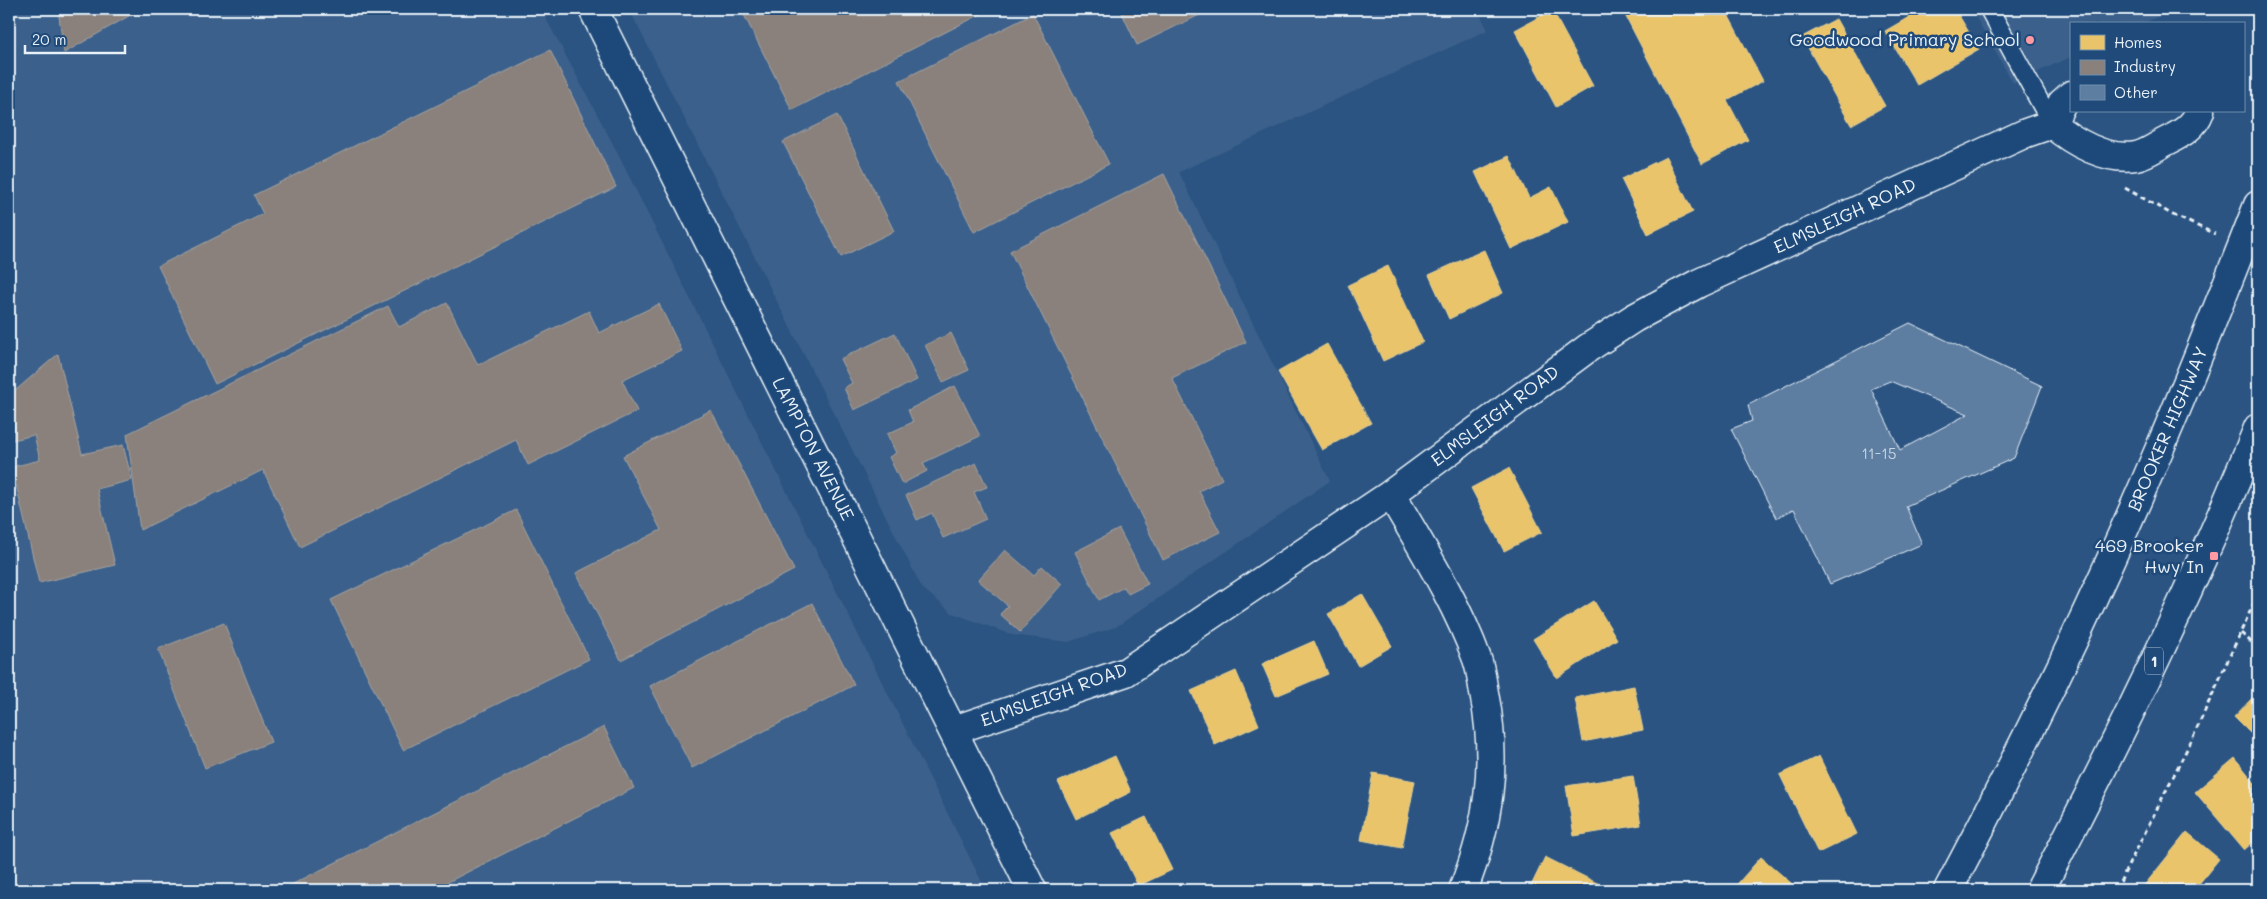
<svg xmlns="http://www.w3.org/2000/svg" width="2267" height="899" viewBox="0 0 2267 899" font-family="Mali,sans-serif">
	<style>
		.built { fill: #3a608b }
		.homes { fill: #e9c46a; stroke: #e9d295 }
		.industry { fill: #8a817c; stroke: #a6a3a1 }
		.building { fill: #5d7da1; stroke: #e8f1f8; fill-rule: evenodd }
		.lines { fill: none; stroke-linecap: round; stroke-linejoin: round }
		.service-casing { stroke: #e8f1f8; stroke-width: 21 }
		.minor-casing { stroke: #e8f1f8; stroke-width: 31 }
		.tertiary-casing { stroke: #e8f1f8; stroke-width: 31 }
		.trunk-casing { stroke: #e8f1f8; stroke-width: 31 }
		.path { stroke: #e8f1f8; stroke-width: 3; stroke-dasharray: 5 4; stroke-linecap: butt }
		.service { stroke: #1f4a7a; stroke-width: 18 }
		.minor { stroke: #1f4a7a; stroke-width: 28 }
		.tertiary { stroke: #1f4a7a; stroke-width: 28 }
		.trunk { stroke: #1f4a7a; stroke-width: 28 }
		.poi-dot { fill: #ff9aa2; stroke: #1f4a7a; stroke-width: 2 }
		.labels { text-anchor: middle; stroke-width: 5; stroke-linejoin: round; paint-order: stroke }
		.number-label { font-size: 15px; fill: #c5d4e2 }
		.shield { fill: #1f4a7a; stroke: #acbfd2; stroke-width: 1 }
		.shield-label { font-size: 16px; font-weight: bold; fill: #e8f1f8 }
		.poi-label { font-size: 18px; fill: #e8f1f8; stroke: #1f4a7a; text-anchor: end }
		.street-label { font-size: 18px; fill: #e8f1f8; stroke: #1f4a7a }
	</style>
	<rect width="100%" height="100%" fill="#2b5482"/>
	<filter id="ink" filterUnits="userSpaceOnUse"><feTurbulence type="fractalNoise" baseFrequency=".02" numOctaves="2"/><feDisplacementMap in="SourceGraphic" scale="10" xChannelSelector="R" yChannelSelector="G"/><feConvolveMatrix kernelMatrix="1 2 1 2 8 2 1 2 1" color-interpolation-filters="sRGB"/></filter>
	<g filter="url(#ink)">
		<!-- built -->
		<path class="built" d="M9,9H541L612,142L986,890H9Z
			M629,9H1477L1488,30L1179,172L1330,481L1116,627L1068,642L1012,635L952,613L922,588Z
			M1971,9H2174L2142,24H2071V57L2013,83Z"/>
		<!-- homes -->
		<path class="homes" d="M1632,9H1725L1763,81L1727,100L1748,140L1702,164L1624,13Z
			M1923,9H1955L1979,49L1917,85L1885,31Z
			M1552,10L1593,86L1556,107L1515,30Z
			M1836,19L1885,106L1851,125L1802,37Z
			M1509,156L1529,198L1551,187L1568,222L1511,249L1475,172Z
			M1666,157L1693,212L1648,234L1621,179Z
			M1484,250L1503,293L1449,319L1429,275Z
			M1388,266L1423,342L1383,361L1348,285Z
			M1327,344L1371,423L1322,450L1278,372Z
			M1509,468L1542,532L1504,551L1471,488Z
			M1362,594L1392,646L1358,666L1328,614Z
			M1594,601L1617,639L1557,678L1533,639Z
			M1314,641L1328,674L1276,696L1262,664Z
			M1236,671L1259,725L1215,745L1191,691Z
			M1634,686L1643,730L1583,742L1575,698Z
			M2258,692V741L2234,717Z
			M1115,756L1131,792L1076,819L1058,782Z
			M1819,756L1857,834L1818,853L1780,775Z
			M2235,758L2258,787V838L2244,850L2195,792Z
			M1373,773L1415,781L1402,848L1361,840Z
			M1633,776L1641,825L1574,836L1566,786Z
			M1146,817L1172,870L1138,886L1112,833Z
			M2187,832L2219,859L2194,890H2148L2143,887Z
			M1545,857L1603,886L1601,890H1529Z
			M1761,857L1799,890H1732Z
			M1337,886L1339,890H1328Z"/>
		<!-- industry -->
		<path class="industry" d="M58,9H141L64,53Z
			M741,9H991L792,110Z
			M1120,9H1212L1137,45Z
			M1033,14L1109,164L974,232L899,81Z
			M550,50L616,187L215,384L158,266L263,214L254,195Z
			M837,115L894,231L841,257L783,142Z
			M1164,174L1246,342L1172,378L1222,479L1199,491L1220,532L1163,560L1010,251Z
			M447,303L478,365L589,311L599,333L659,304L682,351L622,380L637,411L528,465L516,440L300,547L263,470L140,530L127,434L388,306L399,327Z
			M895,333L917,380L854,410L844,388L852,383L840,359Z
			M951,333L969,370L943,382L925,345Z
			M58,354L82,454L123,445L132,480L97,489L115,565L39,583L12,467L40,460L34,435L9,441V396Z
			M955,386L980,436L923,463L927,471L902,484L889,457L896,453L887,434L913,422L908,410Z
			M711,410L794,570L621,660L576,573L661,530L623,456Z
			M976,463L987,487L974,492L986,519L943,538L932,513L917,520L906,495Z
			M516,510L589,659L403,750L331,600Z
			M1119,529L1148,584L1128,594L1124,587L1099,600L1075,552Z
			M1005,550L1034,575L1042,566L1062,584L1020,632L1000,614L1008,606L978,580Z
			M812,603L854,685L692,768L650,686Z
			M224,623L271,742L205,768L158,649Z
			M604,727L634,788L432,890H281Z"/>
		<!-- building -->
		<path class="building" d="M1910,323L2042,386L2014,458L1906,506L1922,544L1830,584L1794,509L1776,518L1731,429L1752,421L1748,405ZM1890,381L1968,414L1900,450L1871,389Z"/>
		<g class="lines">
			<defs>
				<path id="service" d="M1989,9L2052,124"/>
				<path id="minor" d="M2052,124C2073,142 2106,161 2136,156C2147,154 2157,146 2167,141C2181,134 2194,127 2200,111
					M1391,494C1422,548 1456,601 1477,659C1481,670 1482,682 1484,693C1498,763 1489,825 1463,890
					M954,730L1126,672L1391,494L1588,348L1634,318L1699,283L2026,133L2052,124L2062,103L2071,95"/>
				<path id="tertiary" d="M593,9L1032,890"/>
				<path id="trunk" d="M1948,890C2024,747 2095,600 2159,450C2194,369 2226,287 2258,205
					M2040,890C2119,739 2194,586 2258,428"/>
			</defs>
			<!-- service casing -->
			<use href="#service" class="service-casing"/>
			<!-- minor casing -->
			<use href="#minor" class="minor-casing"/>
			<!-- tertiary casing -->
			<use href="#tertiary" class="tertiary-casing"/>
			<!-- trunk casing -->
			<use href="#trunk" class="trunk-casing"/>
			<!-- path -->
			<path class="path" d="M2125,188L2173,215L2215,234
				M2241,633L2258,648
				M2116,890L2193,737L2258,594"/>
			<!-- service -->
			<use href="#service" class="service"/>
			<!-- minor -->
			<use href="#minor" class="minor"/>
			<!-- tertiary -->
			<use href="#tertiary" class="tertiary"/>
			<!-- trunk -->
			<use href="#trunk" class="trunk"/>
		</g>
	</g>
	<!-- markers -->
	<g class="poi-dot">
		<circle cx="2030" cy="40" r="5"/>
		<rect x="2209" y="551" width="10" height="10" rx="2.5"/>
	</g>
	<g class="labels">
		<!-- number labels -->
		<g class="number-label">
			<text x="1879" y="459">11-15</text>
		</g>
		<!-- shield labels -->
		<rect class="shield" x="2145" y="647.5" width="18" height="27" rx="4"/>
		<g class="shield-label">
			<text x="2154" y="667">1</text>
		</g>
		<!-- poi labels -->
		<g class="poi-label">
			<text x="2020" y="46">Goodwood Primary School</text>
			<text x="2204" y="552">469 Brooker<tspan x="2204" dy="21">Hwy In</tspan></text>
		</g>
		<!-- street labels -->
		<g class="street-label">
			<text transform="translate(1845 216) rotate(-25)" y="6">ELMSLEIGH ROAD</text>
			<text transform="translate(1495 416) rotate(-37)" y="6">ELMSLEIGH ROAD</text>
			<text transform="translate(2168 429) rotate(-67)" y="6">BROOKER HIGHWAY</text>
			<text transform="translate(813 449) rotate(63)" y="6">LAMPTON AVENUE</text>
			<text transform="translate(1054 695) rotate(-20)" y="6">ELMSLEIGH ROAD</text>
		</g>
	</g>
	<!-- margin -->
	<rect width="2267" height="899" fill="none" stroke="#1f4a7a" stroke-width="30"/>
	<rect x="15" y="15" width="2237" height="869" fill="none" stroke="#e8f1f8" stroke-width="2" filter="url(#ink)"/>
	<!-- legend -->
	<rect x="2070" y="22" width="175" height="90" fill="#1f4a7a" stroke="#6f8dac"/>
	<rect x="2080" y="35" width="25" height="15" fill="#e9c46a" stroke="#6f8dac"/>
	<text x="2114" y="48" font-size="15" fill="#e8f1f8">Homes</text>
	<rect x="2080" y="60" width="25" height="15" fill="#8a817c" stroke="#6f8dac"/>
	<text x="2114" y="72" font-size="15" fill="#e8f1f8">Industry</text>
	<rect x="2080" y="85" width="25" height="15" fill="#5d7da1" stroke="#6f8dac"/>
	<text x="2114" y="98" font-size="15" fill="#e8f1f8">Other</text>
	<!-- scale -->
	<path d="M25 45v8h100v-8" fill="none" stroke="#e8f1f8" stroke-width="2.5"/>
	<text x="32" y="45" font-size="15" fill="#e8f1f8" stroke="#1f4a7a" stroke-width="4" paint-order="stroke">20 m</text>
</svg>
